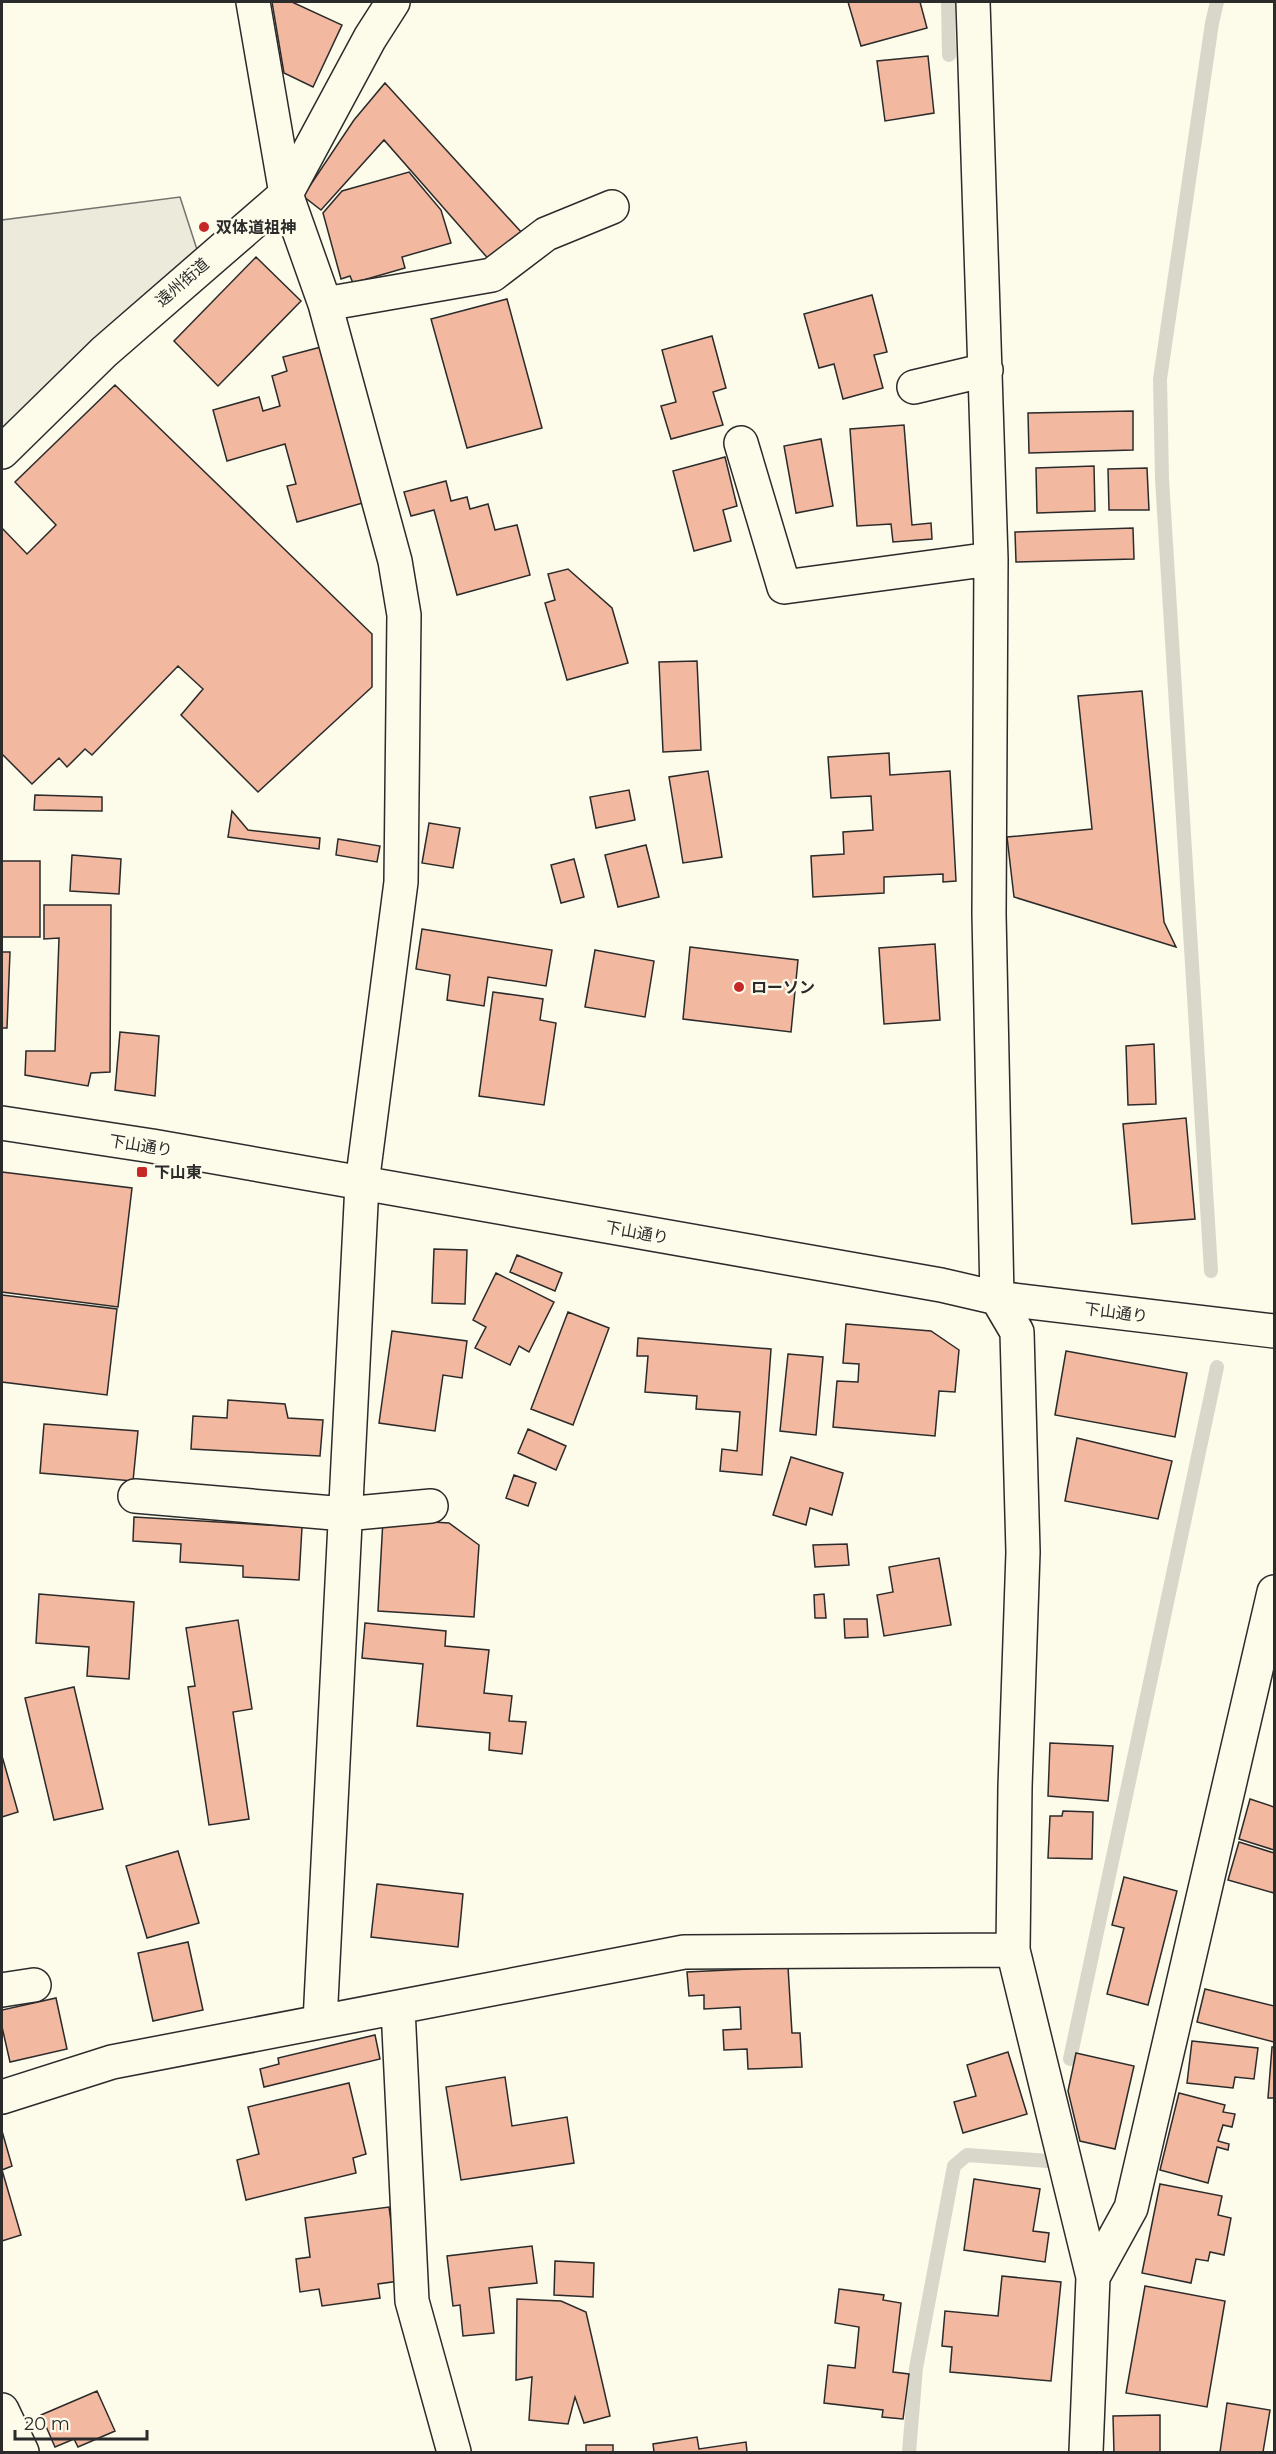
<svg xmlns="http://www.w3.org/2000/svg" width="1276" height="2454" viewBox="0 0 1276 2454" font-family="Montserrat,'Noto Sans JP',sans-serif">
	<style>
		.parking { fill: #eceadb; stroke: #74746e; stroke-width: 1.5 }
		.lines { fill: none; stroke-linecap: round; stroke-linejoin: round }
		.stream { stroke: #d8d7c9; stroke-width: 14 }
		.building { fill: #f2b8a0; stroke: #2b2b2b; stroke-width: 1.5 }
		.minor-casing { stroke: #2b2b2b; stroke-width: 36 }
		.minor { stroke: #fdfbea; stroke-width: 33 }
		.poi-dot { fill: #c62828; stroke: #fdfbea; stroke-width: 2 }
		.labels { text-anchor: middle; stroke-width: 4.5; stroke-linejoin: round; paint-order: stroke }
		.poi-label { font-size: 16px; font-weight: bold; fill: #2b2b2b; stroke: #fdfbea; text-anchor: start }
		.street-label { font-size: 16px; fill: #2b2b2b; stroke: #fdfbea }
	</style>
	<rect width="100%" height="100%" fill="#fdfbea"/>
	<!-- parking -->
	<path class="parking" d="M180,197L202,265L2,453V220Z"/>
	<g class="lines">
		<!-- stream -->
		<path class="stream" d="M948,2L949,55
			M1211,1271L1162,479L1160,379L1212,23L1217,2
			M1070,2059L1217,1367
			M909,2452L916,2368L954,2166L967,2155L1048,2161"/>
	</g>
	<!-- building -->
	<path class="building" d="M272,2H292L342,25L313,87L284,73Z
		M848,2H920L927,28L861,46Z
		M928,56L934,113L885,121L877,61Z
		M385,83L523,234L492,263L384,140L321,210L303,196L354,120Z
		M409,172L441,210L451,243L402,257L405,268L353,283L350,276L341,279L323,213L342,191Z
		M256,257L301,301L218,386L174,341Z
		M872,295L887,352L874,355L883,388L843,399L834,364L819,368L804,314Z
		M507,299L542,428L467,448L431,319Z
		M712,336L726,388L713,392L723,425L671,439L661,406L676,402L662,350Z
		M321,347L366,502L297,522L287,486L296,484L285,444L227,461L213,410L259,397L263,411L280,406L272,376L287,371L283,357Z
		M115,385L372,634V687L258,792L181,715L203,689L178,666L92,755L85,749L67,767L59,758L32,784L2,754V528L27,554L56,525L15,482Z
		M1133,411V450L1029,453L1028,413Z
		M904,425L912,525L931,523L932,539L893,542L891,524L857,526L850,429Z
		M821,439L833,506L796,513L784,446Z
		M725,457L737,506L723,510L731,541L694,551L673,471Z
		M1094,466L1095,511L1037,513L1036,468Z
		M1147,468L1149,510H1109L1108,469Z
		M446,481L451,501L467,497L470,509L488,504L495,530L517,525L530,575L457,595L434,510L411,516L404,492Z
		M1133,528L1134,559L1016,562L1015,532Z
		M568,569L612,608L628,663L567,680L545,603L555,600L548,574Z
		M697,661L701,750L663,752L659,662Z
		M1142,691L1164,922L1176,947L1014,897L1007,837L1092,829L1078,696Z
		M889,753L890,775L950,771L956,881L943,882V874L884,877V893L813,897L811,856L844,854L843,832L873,830L871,796L831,798L828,757Z
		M708,771L722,857L683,863L669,777Z
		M629,790L635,820L596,828L590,797Z
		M35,795L102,797V811L34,810Z
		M232,811L248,830L320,838L319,849L228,837Z
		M429,823L460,828L453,868L422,863Z
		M338,839L380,846L377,862L336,855Z
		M646,845L659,897L618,907L605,855Z
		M72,855L121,859L119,894L70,891Z
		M574,859L584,897L561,903L551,865Z
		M2,861H40V937H2Z
		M44,905H111L110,1072L91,1073L88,1086L25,1075L26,1051H55L59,938L44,939Z
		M422,929L552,950L546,986L488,977L484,1006L447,1000L450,975L416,969Z
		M935,944L940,1020L884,1024L879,948Z
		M690,947L798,960L791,1032L683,1019Z
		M595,950L654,961L645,1017L585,1007Z
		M2,952H10L7,1028H2Z
		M493,992L543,999L540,1020L556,1023L544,1105L479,1096Z
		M120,1032L159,1036L155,1096L115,1090Z
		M1154,1044L1156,1104L1128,1105L1126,1046Z
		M1186,1118L1195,1219L1132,1224L1123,1124Z
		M2,1172L132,1188L118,1307L2,1292Z
		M434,1249L467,1250L465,1304L432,1303Z
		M517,1255L562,1273L555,1291L510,1272Z
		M496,1273L554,1302L529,1352L519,1346L510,1365L475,1348L486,1327L473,1320Z
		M2,1295L117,1309L107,1395L2,1382Z
		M568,1312L609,1328L573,1425L531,1409Z
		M846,1324L931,1331L959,1350L955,1392L939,1391L935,1436L833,1427L837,1381L858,1382L859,1364L843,1363Z
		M392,1331L467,1341L462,1378L443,1375L435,1431L379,1423Z
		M638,1338L771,1349L762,1475L720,1471L722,1449L737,1451L740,1412L696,1409L697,1396L645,1392L648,1356H637Z
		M1066,1351L1187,1373L1175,1437L1055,1415Z
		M788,1354L823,1357L816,1435L780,1431Z
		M228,1400L285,1404L288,1418L323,1420L320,1456L191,1449L193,1416L227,1418Z
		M44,1424L138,1431L133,1481L40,1473Z
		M528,1429L566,1446L556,1470L518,1453Z
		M1077,1438L1172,1461L1158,1519L1065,1501Z
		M791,1457L843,1473L832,1515L810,1508L806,1525L773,1515Z
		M514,1475L536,1483L528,1506L506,1498Z
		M134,1517L302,1527L299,1580L243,1577V1566L180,1562L181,1544L133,1541Z
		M383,1519L449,1523L479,1545L474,1617L378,1611Z
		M847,1544L849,1565L815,1567L813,1545Z
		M939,1558L951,1625L884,1636L877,1595L893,1592L889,1567Z
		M39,1594L134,1602L129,1679L87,1676L89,1647L36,1643Z
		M824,1594L826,1618H815L814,1595Z
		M844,1619H867L868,1637L845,1638Z
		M238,1620L252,1709L233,1712L249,1819L209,1825L188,1687L195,1686L186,1628Z
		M365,1623L446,1631L445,1646L489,1650L484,1693L512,1696L509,1721L526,1722L522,1754L489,1750L490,1733L417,1726L423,1664L362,1658Z
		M74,1687L103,1809L54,1820L25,1698Z
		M1050,1743L1113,1746L1108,1801L1048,1796Z
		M2,1756L18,1812L2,1817Z
		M1250,1799L1274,1807V1850L1239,1839Z
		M1063,1811L1093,1812L1092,1859L1048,1858L1050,1816H1062Z
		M1239,1842L1274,1853V1893L1228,1880Z
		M178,1851L199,1923L147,1938L126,1866Z
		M1124,1877L1177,1891L1148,2005L1107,1994L1124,1928L1112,1925Z
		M377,1884L463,1894L458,1947L371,1937Z
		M188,1942L203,2010L153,2021L138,1953Z
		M788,1967L792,2033H800L802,2067L748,2069L747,2049L724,2050L723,2030L741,2029L740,2007L704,2009V1995L689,1996L687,1972Z
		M1205,1989L1274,2006V2042L1197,2022Z
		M56,1998L67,2049L10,2062L2,2027V2010Z
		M375,2035L380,2059L264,2087L260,2069L279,2064L278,2058Z
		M1192,2041L1258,2048L1254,2079L1235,2077L1233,2088L1187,2083Z
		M1272,2047H1274V2098H1268Z
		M1008,2052L1027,2114L963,2133L954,2102L976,2096L967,2065Z
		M1076,2053L1134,2066L1115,2149L1080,2141L1068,2091Z
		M505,2077L512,2126L567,2117L574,2163L461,2180L446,2087Z
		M349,2083L366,2154L353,2158L356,2173L246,2200L237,2160L259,2154L248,2107Z
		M1179,2093L1225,2105L1223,2112L1235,2114L1232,2127L1223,2125L1218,2141L1229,2144L1228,2150L1217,2147L1208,2183L1160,2170Z
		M2,2131L12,2166L2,2170L21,2235L2,2241Z
		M974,2179L1040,2189L1033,2231L1049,2233L1045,2262L964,2250Z
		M1160,2184L1222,2196L1218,2215L1231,2218L1224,2255L1210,2252L1208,2261L1196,2259L1191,2283L1142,2273Z
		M389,2207L399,2281L378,2284L380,2298L322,2306L319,2289L300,2292L296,2259L310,2257L305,2218Z
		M532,2246L537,2283L489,2288L494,2333L463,2336L460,2305L453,2306L447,2256Z
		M555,2261L594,2263L593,2297L554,2295Z
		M1002,2276L1061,2282L1051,2381L950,2372L952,2347L942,2346L945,2311L998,2316Z
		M1145,2286L1225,2301L1207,2407L1126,2393Z
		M839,2289L884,2295L883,2300L901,2303L893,2372L909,2374L903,2419L882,2417L883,2410L824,2403L828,2365L855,2368L859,2327L835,2323Z
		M517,2299L561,2301L586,2312L610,2416L584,2423L575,2397L568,2424L529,2420L532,2377L516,2380Z
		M97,2391L115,2431L78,2447L74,2439L55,2447L41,2415Z
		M1227,2403L1270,2410L1263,2452H1220Z
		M1160,2415V2452H1114L1113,2416Z
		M697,2437L699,2449L746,2442L747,2452H654L653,2444Z
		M586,2445H613V2452H586Z"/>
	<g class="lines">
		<defs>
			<path id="minor" d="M253,2L286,194L325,304L395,561L404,615L401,882L362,1184L320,2022
				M973,2L991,559L989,914L997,1298L1017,1332L1023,1552L1015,1787L1013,1950L1093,2277L1086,2452
				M325,304L492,275L546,234L612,207
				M914,387L986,370
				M741,443L784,587L991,559
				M2,452L104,352L286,194L370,38L393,2
				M2,1123L152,1146L941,1285L997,1298L1274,1331
				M135,1496L345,1514L431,1506
				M2,1990L34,1985
				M398,2008L412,2301L454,2452
				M2,2097L112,2062L684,1952L1013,1950
				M1093,2277L1131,2208L1274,1592
				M2,2410L22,2452"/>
		</defs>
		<!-- minor casing -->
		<use href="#minor" class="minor-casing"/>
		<!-- minor -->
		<use href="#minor" class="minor"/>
	</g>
	<!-- markers -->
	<g class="poi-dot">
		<circle cx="204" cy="227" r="6"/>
		<circle cx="739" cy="987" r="6"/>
		<rect x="136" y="1166" width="12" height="12" rx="3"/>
	</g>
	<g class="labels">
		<!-- poi labels -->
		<g class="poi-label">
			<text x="216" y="233">双体道祖神</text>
			<text x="751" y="993">ローソン</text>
			<text x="154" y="1178">下山東</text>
		</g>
		<!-- street labels -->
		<g class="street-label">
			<text transform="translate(182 282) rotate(-41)" y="6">遠州街道</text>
			<text transform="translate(141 1145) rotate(9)" y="6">下山通り</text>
			<text transform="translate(637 1232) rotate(10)" y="6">下山通り</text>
			<text transform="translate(1116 1312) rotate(7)" y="6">下山通り</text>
		</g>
	</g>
	<!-- border -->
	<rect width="1276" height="2454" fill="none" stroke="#2b2b2b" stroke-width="6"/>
	<!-- scale -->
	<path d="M15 2430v9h132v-9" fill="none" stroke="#2b2b2b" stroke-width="3"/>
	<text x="24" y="2430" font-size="18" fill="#2b2b2b" stroke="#fdfbea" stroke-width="4.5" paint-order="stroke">20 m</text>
</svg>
